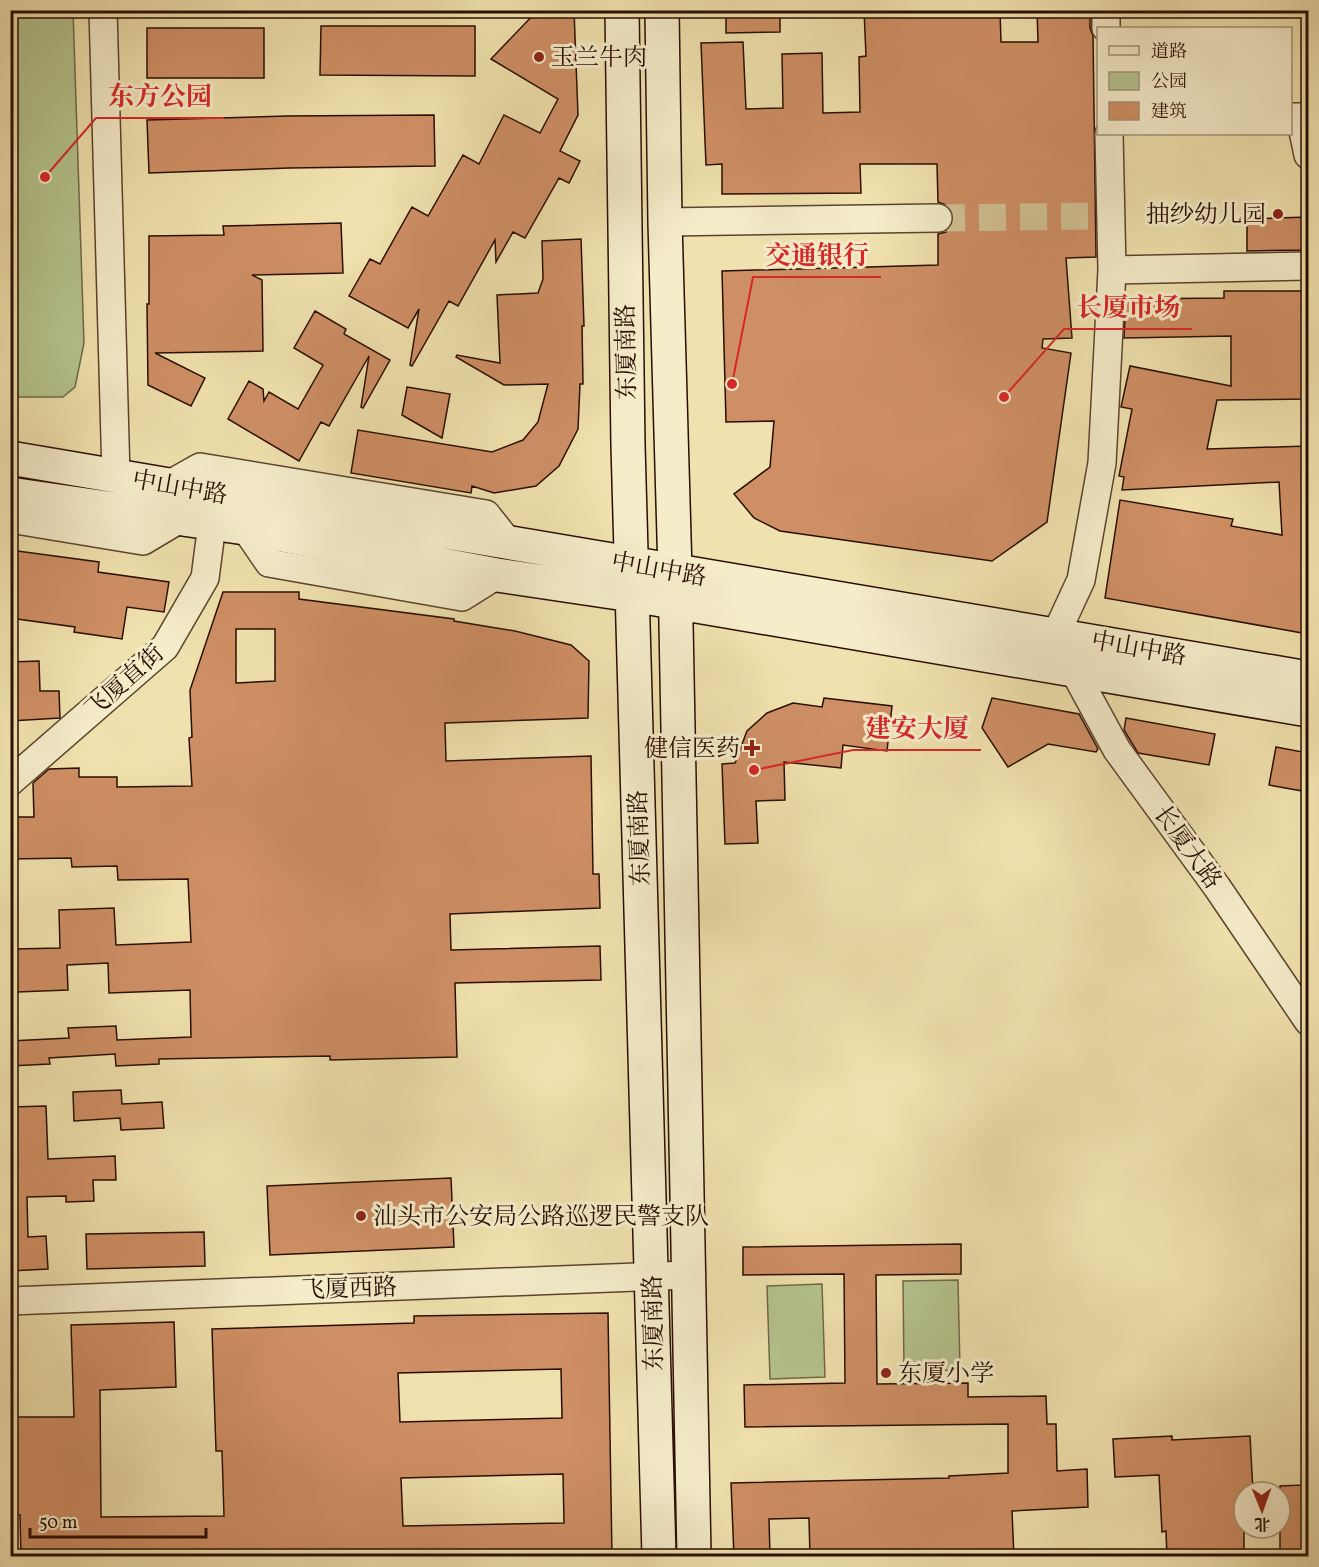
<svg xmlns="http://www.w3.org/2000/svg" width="1319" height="1567" viewBox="0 0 1319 1567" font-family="Vollkorn,'Noto Serif SC',serif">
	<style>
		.green { fill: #b5c48e; stroke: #6f6948; stroke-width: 1.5 }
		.building { fill: #cf8f65; stroke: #290e03; stroke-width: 1.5; fill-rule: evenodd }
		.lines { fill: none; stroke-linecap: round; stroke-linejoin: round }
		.street-tunnel { stroke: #d2c294; stroke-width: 27; stroke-dasharray: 27 14; stroke-linecap: butt }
		.street-casing { stroke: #5b432e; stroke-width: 30 }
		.secondary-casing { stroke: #290e03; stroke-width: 36 }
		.street { stroke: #f5ecca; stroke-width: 27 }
		.secondary { stroke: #f5ecca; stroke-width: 33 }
		.poi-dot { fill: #8f2418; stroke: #f5ecca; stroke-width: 2 }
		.labels { text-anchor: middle; stroke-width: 6; stroke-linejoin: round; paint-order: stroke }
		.poi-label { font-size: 24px; fill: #290e03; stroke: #f5ecca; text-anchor: start }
		.street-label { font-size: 24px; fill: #290e03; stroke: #f5ecca }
		.leader { fill: none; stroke: #d62828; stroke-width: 2 }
		.callout-dot { fill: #d62828; stroke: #f5ecca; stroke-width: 2 }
		.callout-label { font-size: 26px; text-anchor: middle; font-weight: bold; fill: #d62828; stroke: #f5ecca; stroke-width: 6; stroke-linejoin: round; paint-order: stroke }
	</style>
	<rect width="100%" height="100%" fill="#f0e2ae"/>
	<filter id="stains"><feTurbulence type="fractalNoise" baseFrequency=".00333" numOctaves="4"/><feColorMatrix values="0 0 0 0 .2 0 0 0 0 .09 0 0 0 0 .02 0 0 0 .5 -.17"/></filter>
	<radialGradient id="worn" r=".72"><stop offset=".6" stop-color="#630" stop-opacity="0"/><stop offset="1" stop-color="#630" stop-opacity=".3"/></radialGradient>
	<!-- green -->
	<path class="green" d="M11,10L73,11L84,343L75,387L63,397H11Z
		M958,1280L960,1370L904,1371L903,1281Z
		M822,1284L825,1377L770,1379L767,1286Z"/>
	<!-- building -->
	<path class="building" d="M538,10H574L578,115L560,151L580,161L569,183L559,178L525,238L513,232L496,262L495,240L458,306L449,301L412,366L410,365L419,309L408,328L349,296L370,259L380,264L412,207L428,216L463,155L479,164L504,115L540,133L558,99L491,59Z
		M726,10H780V32L726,33Z
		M864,10H1000L1001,42H1038L1037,10H1090V28L1093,36L1096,257L1066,258L1072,338L1043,339L1042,348L1071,353L1047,522L992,561L780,531L754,518L734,494L770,467L774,421L726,422L722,271L938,265V234L946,232L951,226L954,217L951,209L946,205L938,202L937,164H860L861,193L722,194V164L706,165L701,43L743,42L746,109L783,108L782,54L822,53L823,113L860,112L859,57L866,56Z
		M321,26H475V76L320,75Z
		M147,28H264V78H147Z
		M434,115L435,166L289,168L149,173L147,120L287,116Z
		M1308,217V250L1247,251V219Z
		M341,223L343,273L252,275L262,280L263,351L155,353L205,378L191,406L148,385L147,304H149V236L224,235L223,226Z
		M581,239L584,326H582L583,384H580L578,429L559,466L536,486L494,493L472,486L471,493L351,473L358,430L492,452L523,440L538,422L548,384L504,385L456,357L457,355L500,363L497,295L538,293L543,279L542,241Z
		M1224,291H1308V399L1217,400L1207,449L1308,446V634L1105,598L1120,500L1233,519L1231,526L1282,535L1279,482L1122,490L1124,477L1119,476L1132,409L1121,407L1130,366L1231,386V336L1124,338L1126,299L1224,298Z
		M315,311L346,329L344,334L390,360L363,408L361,407L369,356L329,426L321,422L299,461L228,419L249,381L263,389L264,401L269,392L298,409L323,365L294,348Z
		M407,387L450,394L442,438L402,415Z
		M10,550L99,562L98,572L169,582L164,612L127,607L122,639L74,632L75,627L10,618L13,587L10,586Z
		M223,592H299V599L454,619V621L515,631L571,645L589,661L588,718L445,723L446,761L591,756L593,874H599L600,908L450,914L451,950L600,946L601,980L455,983L457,1057L330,1060V1056L159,1059V1064L116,1066L115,1054L49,1058L50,1064L10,1066V1041L69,1038L68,1028L116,1026L117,1040L191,1037L190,990L109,993L108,963L67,965L68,990L17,992L15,949L60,948L59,910L114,908L116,945L191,942L188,879L118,880L117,866L72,867L71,858L10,859V817H34L33,783L49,769L79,768V777H117V787L192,786L189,738L192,737L190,690ZM236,629H275V681L236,683Z
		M39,661L40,691H59L60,718L10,721V662Z
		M824,698L892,706L887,751L843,745L841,768L784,762L785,800L756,801L758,843L725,844L722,764L735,763L747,731L767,713L793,703L822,707Z
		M992,698L1079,714L1098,749L1096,752L1048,744L1008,767L982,728Z
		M1126,718L1215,734L1209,765L1138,753L1124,730Z
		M1276,747L1308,753V792L1269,785Z
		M121,1090L122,1104L162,1102L164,1128L121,1130L120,1118L74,1121L73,1092Z
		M46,1106L48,1159L115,1156L116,1180H93L94,1201L66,1202V1196L27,1197L28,1237L46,1236L48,1269L10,1271V1107Z
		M451,1178L454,1247L270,1255L267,1186Z
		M204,1232L205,1266L87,1269L86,1234Z
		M961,1244V1274L876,1275L877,1384L968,1383V1397L1046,1396L1047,1424H1056L1057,1471L1087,1469L1088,1507L1012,1511L1014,1557H810L809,1518L769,1519L770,1557H734L731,1483L949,1478V1476L1008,1473V1424L745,1427L744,1385L845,1383L844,1274L743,1275V1247Z
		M608,1313L612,1557H21L20,1515H14L13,1417H74L71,1325L174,1322L176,1387L100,1390L101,1517L224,1516L222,1451H216L212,1329L414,1323V1316ZM561,1369L562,1418L400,1422L398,1373ZM563,1474L564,1523L403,1526L401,1478Z
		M1172,1436V1440L1250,1436L1253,1492H1244V1557H1167L1166,1531L1162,1532L1159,1475L1115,1477L1113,1439Z
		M1304,1485L1308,1557H1280V1486Z"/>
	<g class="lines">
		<!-- street-tunnel -->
		<path class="street-tunnel" d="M938,218L1098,216"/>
		<defs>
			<path id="street" d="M103,10L116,476
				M1106,10V28
				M1290,117H1300L1308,155
				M665,222L938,218
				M1112,270L1308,266
				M168,485L200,467L486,514L509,543
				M10,519L143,541L180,519
				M245,528L269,563L462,597L497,575
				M1056,634L1081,580L1102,463L1112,270L1109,134
				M1073,669L1117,750L1217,887L1308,1021
				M10,782L165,647L205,578L212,524
				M10,1301L688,1275"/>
			<path id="secondary" d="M622,10L628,445L659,1556
				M662,10L665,222L675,572L694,1556
				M10,458L1308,678
				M10,494L245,528L497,575L632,595L1308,710"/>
		</defs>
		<!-- street casing -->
		<use href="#street" class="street-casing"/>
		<!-- secondary casing -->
		<use href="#secondary" class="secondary-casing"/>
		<!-- street -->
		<use href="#street" class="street"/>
		<!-- secondary -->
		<use href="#secondary" class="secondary"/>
	</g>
	<!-- markers -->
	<g class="poi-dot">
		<circle cx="539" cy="57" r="6"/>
		<circle cx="1278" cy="214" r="6"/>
		<path d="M749 739h6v6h6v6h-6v6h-6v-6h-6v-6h6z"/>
		<circle cx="361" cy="1216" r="6"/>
		<circle cx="886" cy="1373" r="6"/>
	</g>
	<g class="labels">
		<!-- poi labels -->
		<g class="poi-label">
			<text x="551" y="65">玉兰牛肉</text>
			<text x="1266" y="222" text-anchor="end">抽纱幼儿园</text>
			<text x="740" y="756" text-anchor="end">健信医药</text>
			<text x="373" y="1224">汕头市公安局公路巡逻民警支队</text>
			<text x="898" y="1381">东厦小学</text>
		</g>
		<!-- street labels -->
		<g class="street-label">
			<text transform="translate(626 352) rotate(-91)" y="8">东厦南路</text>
			<text transform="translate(180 487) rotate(10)" y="8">中山中路</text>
			<text transform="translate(659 569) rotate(10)" y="8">中山中路</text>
			<text transform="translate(1139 648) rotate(10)" y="8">中山中路</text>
			<text transform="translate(124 681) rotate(-42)" y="8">飞厦直街</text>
			<text transform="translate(639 838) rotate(-92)" y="8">东厦南路</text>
			<text transform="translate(1188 847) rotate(54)" y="8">长厦大路</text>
			<text transform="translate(349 1288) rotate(-2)" y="8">飞厦西路</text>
			<text transform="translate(653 1323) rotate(-91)" y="8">东厦南路</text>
		</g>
	</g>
	<!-- callouts -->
	<path class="leader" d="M45 177L96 118H224M732 384L753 277H881M1004 397L1064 329H1192M754 770L853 750H981"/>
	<g class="callout-dot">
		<circle cx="45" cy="177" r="6"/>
		<circle cx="732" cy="384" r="6"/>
		<circle cx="1004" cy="397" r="6"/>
		<circle cx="754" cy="770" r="6"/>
	</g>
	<g class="callout-label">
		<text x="160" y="105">东方公园</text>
		<text x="817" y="264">交通银行</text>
		<text x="1128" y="316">长厦市场</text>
		<text x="917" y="737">建安大厦</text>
	</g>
	<!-- margin -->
	<rect width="1319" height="1567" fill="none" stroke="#f0e2ae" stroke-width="36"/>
	<rect x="12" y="12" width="1295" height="1543" fill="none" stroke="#290e03" stroke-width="3"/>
	<rect x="18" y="18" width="1283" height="1531" fill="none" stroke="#290e03" stroke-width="1.5"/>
	<!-- legend -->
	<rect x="1097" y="27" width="195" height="108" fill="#f5ecca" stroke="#a3937a" stroke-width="1.5"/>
	<rect x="1109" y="46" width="30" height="9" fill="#f5ecca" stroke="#a3937a" stroke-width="1.5"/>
	<text x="1151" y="57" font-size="18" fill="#290e03">道路</text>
	<rect x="1109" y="72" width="30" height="18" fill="#b5c48e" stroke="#a3937a" stroke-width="1.5"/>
	<text x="1151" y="87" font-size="18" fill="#290e03">公园</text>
	<rect x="1109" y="102" width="30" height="18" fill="#cf8f65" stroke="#a3937a" stroke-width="1.5"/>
	<text x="1151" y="117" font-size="18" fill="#290e03">建筑</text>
	<!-- north arrow -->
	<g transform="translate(1262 1510) rotate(179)"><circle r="28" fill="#f5ecca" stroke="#a3937a" stroke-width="1.5"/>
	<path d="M0-4.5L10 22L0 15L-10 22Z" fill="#8f2418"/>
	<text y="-9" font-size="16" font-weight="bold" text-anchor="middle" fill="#290e03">北</text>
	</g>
	<!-- scale -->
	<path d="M30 1528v9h176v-9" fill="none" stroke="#290e03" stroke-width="3"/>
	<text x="39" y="1528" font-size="18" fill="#290e03" stroke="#f5ecca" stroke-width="4.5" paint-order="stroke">50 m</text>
	<rect width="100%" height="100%" filter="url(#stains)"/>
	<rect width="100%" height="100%" fill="url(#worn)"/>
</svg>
